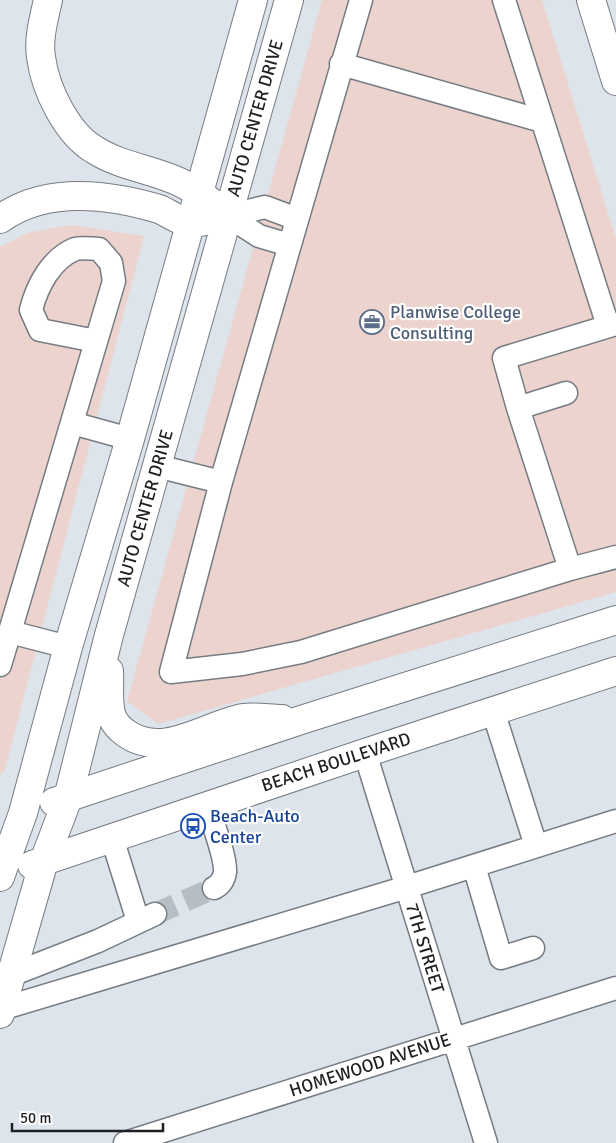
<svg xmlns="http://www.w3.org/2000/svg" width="616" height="1143" viewBox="0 0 616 1143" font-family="Signika,sans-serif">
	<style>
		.commercial { fill: #ecd3cd }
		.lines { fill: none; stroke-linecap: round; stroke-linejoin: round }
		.minor-tunnel { stroke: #b7bdc4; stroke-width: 22; stroke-dasharray: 22 11; stroke-linecap: butt }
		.minor-casing { stroke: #767c83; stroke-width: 25 }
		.major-casing { stroke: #767c83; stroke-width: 30 }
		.highway-casing { stroke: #767c83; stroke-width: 30 }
		.minor { stroke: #fff; stroke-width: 22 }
		.major { stroke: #fff; stroke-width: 28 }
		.highway { stroke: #fff; stroke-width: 28 }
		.labels { text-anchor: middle; stroke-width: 4.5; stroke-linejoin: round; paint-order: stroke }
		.street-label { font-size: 18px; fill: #1e2023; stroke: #fff }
		.service-label { font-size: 18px; fill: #4e5e75; stroke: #fff; text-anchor: start }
		.transit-label { font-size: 18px; fill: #164399; stroke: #fff; text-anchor: start }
	</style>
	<rect width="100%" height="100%" fill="#dde4ec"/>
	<!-- commercial -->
	<path class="commercial" d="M322,0H542L616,239V592L158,724L127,701Z
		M72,225L144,236L5,769L0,776V247L27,233Z"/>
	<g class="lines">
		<!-- minor-tunnel -->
		<path class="minor-tunnel" d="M155,914L214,888"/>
		<defs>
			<path id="minor" d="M504,0L608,326
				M341,64L542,121
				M228,216L265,207L297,219
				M228,216L259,236L289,245
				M566,393L518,408L570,569L616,557
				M518,408L504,358L616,324
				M72,423L130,439
				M157,466L221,482L361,0
				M221,482L171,672L242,664L301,652L570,569
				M10,632L68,647
				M0,665L114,281L111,263L99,249C92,249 82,247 75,249C51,259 37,286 31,310L40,330L96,341
				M493,711L536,846
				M365,753L486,1143
				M207,805C212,822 226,856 225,872C224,879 220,885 214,888
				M112,838L138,921
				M474,866L501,958L533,948
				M11,975L98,941L155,914
				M1,1009L407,887L616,821
				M125,1143L616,988"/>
			<path id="major" d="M591,0L616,81
				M109,671C110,687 107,702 112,717C115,724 121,730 127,734C164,759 206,725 243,718C255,716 270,719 282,719
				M54,802L301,720L616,620
				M32,865L365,753L616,671
				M0,877L23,813L68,647L130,439L253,0
				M0,1014L44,861L68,798L109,635L289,0"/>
			<path id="highway" d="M48,0C44,18 38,39 41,57C45,89 67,134 95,150C117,164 143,168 167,177C191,185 209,200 228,216
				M0,219C46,186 108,194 159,209C169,213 180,222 190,223C197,224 220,217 228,216"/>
		</defs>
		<!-- minor casing -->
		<use href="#minor" class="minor-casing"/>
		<!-- major casing -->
		<use href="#major" class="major-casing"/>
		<!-- highway casing -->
		<use href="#highway" class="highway-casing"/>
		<!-- minor -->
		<use href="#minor" class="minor"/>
		<!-- major -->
		<use href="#major" class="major"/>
		<!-- highway -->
		<use href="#highway" class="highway"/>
	</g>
	<!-- icons -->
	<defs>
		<symbol id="office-ring" viewBox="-11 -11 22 22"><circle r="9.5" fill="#fff" stroke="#5c6f8a" stroke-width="1.5"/><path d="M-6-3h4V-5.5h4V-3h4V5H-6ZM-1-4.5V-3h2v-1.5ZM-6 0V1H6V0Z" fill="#5c6f8a"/></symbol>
		<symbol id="bus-ring" viewBox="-11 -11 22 22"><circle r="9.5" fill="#fff" stroke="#1a4fb4" stroke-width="1.5"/><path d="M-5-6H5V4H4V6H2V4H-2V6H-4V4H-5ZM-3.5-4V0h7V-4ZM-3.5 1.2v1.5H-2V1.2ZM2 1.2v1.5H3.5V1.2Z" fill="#1a4fb4"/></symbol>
	</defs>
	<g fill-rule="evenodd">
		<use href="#office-ring" x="358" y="308" width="28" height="28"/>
		<use href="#bus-ring" x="179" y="812" width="28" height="28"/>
	</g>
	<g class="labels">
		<!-- street labels -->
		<g class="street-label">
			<text transform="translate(255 118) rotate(-74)" y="6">AUTO CENTER DRIVE</text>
			<text transform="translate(145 508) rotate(-74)" y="6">AUTO CENTER DRIVE</text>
			<text transform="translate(336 762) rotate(-18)" y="6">BEACH BOULEVARD</text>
			<text transform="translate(425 948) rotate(73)" y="6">7TH STREET</text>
			<text transform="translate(370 1065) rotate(-18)" y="6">HOMEWOOD AVENUE</text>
		</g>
		<!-- service labels -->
		<g class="service-label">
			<text x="390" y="318">Planwise College<tspan x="390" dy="21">Consulting</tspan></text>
		</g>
		<!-- transit labels -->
		<g class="transit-label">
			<text x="210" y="822">Beach-Auto<tspan x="210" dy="21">Center</tspan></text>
		</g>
	</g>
	<!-- scale -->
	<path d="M12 1123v8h151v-8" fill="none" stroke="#1e2023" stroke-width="2.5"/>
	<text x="20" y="1123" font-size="15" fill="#1e2023" stroke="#ffffff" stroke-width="4" paint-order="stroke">50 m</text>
</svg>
